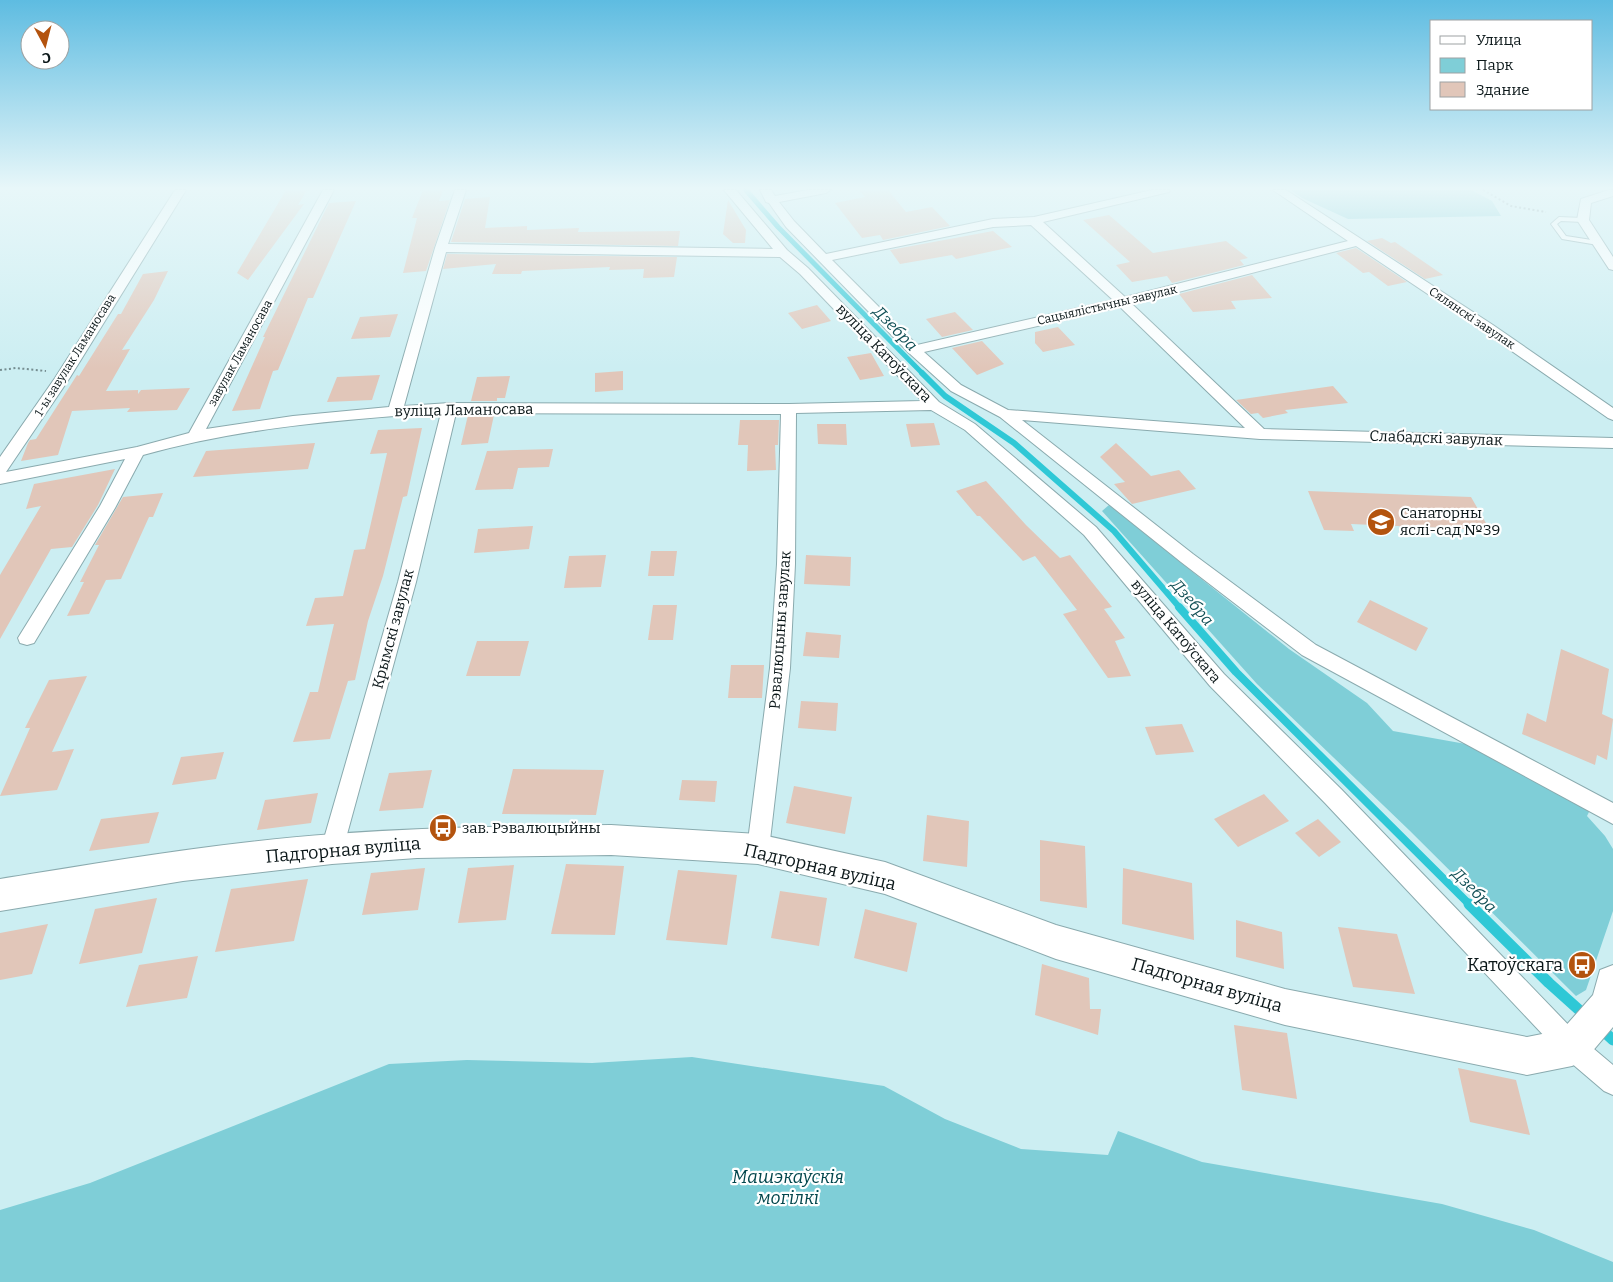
<svg xmlns="http://www.w3.org/2000/svg" width="1613" height="1282" viewBox="0 0 1613 1282" font-family="Bitter,serif">
	<style>
		.green { fill: #7fced7 }
		.lines { fill: none; stroke-linecap: round; stroke-linejoin: round }
		.stream-far3 { stroke: #2fc8d6; stroke-width: 5 }
		.stream-far2 { stroke: #2fc8d6; stroke-width: 6 }
		.stream-far1 { stroke: #2fc8d6; stroke-width: 8 }
		.stream { stroke: #2fc8d6; stroke-width: 11 }
		.building { fill: #e1c6b9 }
		.lane-casing { stroke: #8aaaae; stroke-width: 2 }
		.street-casing { stroke: #8aaaae; stroke-width: 2 }
		.secondary-casing { stroke: #8aaaae; stroke-width: 2 }
		.path { stroke: #758d90; stroke-width: 2; stroke-dasharray: 2 2.5; stroke-linecap: butt }
		.lane { fill: #fff; fill-rule: evenodd }
		.street { fill: #fff; fill-rule: evenodd }
		.secondary { fill: #fff; fill-rule: evenodd }
		.labels { text-anchor: middle; stroke-width: 4.5; stroke-linejoin: round; paint-order: stroke }
		.far-street-label { font-size: 12px; fill: #0b1719; stroke: #fff }
		.street-label { font-size: 15px; fill: #0b1719; stroke: #fff }
		.poi-label { font-size: 15px; fill: #0b1719; stroke: #fff; text-anchor: start }
		.water-label { font-size: 16px; font-style: italic; fill: #114f55; stroke: #fff }
		.near-street-label { font-size: 18px; fill: #0b1719; stroke: #fff }
		.near-poi-label { font-size: 18px; fill: #0b1719; stroke: #fff; text-anchor: end }
		.near-park-label { font-size: 18px; font-style: italic; fill: #02464c; stroke: #fff }
	</style>
	<rect width="100%" height="100%" fill="#cceef2"/>
	<!-- green -->
	<path class="green" d="M1291,190H1471L1492,201L1501,216L1348,219L1302,198Z
		M1109,505L1289,649L1367,703L1393,731L1477,746L1571,798L1589,812L1587,816L1605,836L1613,849V911L1586,990L1576,996L1409,830L1257,684L1102,511Z
		M692,1057L884,1086L945,1119L1021,1149L1108,1155L1118,1131L1202,1162L1442,1204L1534,1230L1613,1262V1282H0V1210L90,1183L389,1064L467,1060L592,1063Z"/>
	<g class="lines">
		<!-- stream-far3 -->
		<path class="stream-far3" d="M746,190L778,227L923,374"/>
		<!-- stream-far2 -->
		<path class="stream-far2" d="M922,373L945,396L1014,443L1114,531L1180,608"/>
		<!-- stream-far1 -->
		<path class="stream-far1" d="M1179,607L1236,672L1470,905"/>
		<!-- stream -->
		<path class="stream" d="M1469,904L1549,983L1587,1017
			M1600,1028L1613,1040"/>
	</g>
	<!-- building -->
	<path class="building" d="M286,190H307L298,205L304,204L248,280L237,273Z
		M423,190H443L439,201L450,200L426,271L403,273L417,218H412Z
		M859,190H888L906,212L932,207L950,226L883,240L880,235L862,238L835,203L865,197Z
		M490,197L485,228L527,226V230L579,228L578,232L680,231L678,246L451,242L465,199Z
		M728,200L746,230L745,243H733L723,234Z
		M356,201L313,298H308L278,370L273,371L260,409L232,411L265,337H263L329,203Z
		M1109,215L1153,253L1226,241L1248,258L1240,260L1244,265L1172,283L1167,276L1132,282L1116,265L1130,262L1083,220Z
		M993,231L1012,247L956,259L952,255L900,264L890,250Z
		M1382,238L1391,243L1395,242L1443,275L1425,279L1367,241Z
		M1356,248L1407,282L1388,286L1369,272L1363,273L1336,253Z
		M447,254L677,257L674,277L643,278L644,269L609,270L610,267L522,271L521,274H492L496,264L443,269Z
		M168,271L154,300L122,350L130,349L106,391L138,390V394L141,390L190,388L177,410L127,412L130,408L72,411L58,455L21,461L28,443L30,440L36,439L77,375L79,376L118,314H121L143,274Z
		M1252,275L1272,298L1231,301L1236,309L1193,312L1179,294Z
		M817,305L831,321L802,329L788,313Z
		M955,312L973,330L942,337L926,319Z
		M398,314L390,337L351,339L360,317Z
		M1058,327L1075,345L1043,352L1035,343V332Z
		M982,341L1004,364L977,375L952,348Z
		M871,353L884,376L860,380L847,357Z
		M623,371V390L595,392V373Z
		M380,375L372,400L327,402L337,377Z
		M510,376L505,398H497V401H471L477,377Z
		M1333,386L1348,403L1285,410L1288,413L1263,418L1258,413L1251,414L1236,400Z
		M468,415H494L488,443L461,445Z
		M740,420H779L778,445H775L776,470L747,471L748,445H738Z
		M934,423L940,445L911,447L906,424Z
		M817,424H846L847,445L818,444Z
		M422,428L407,496L403,497L383,576L368,621L355,680L348,681L330,739L293,742L310,692H318L334,624L306,626L315,598L343,596L354,550L365,549L387,453L370,454L378,430Z
		M315,443L308,469L193,477L206,451Z
		M1116,443L1151,476L1179,470L1196,489L1132,504L1114,484L1125,482L1100,457Z
		M553,449L549,467L518,468L513,489L475,490L487,451Z
		M115,469L98,505L72,547L51,549L0,639V575L41,506L26,509L34,484Z
		M986,481L1026,525L1060,558L1070,555L1112,607L1104,609L1125,638L1115,641L1131,676L1108,678L1063,614L1077,610L1035,556L1023,561L980,516H977L956,491Z
		M1308,491L1471,497L1490,530L1351,524L1354,531L1324,530Z
		M163,493L153,517H149L121,579L106,580L89,614L67,616L84,582H80L99,545H95L123,497Z
		M533,526L529,549L474,553L478,529Z
		M651,551H677L674,576H648Z
		M606,555L601,587L564,588L569,556Z
		M806,555L851,557L850,586L804,584Z
		M1370,600L1428,628L1416,651L1357,622Z
		M653,605H677L673,640H648Z
		M806,632L841,635L839,658L803,656Z
		M477,641H529L520,676H466Z
		M1561,649L1609,669L1602,714L1613,719L1607,760L1597,755L1595,765L1522,734L1527,713L1546,722Z
		M731,665H764L762,698H728Z
		M87,676L52,752L74,749L57,790L0,796L30,728H25L49,680Z
		M801,701L838,703L836,731L798,728Z
		M1182,724L1194,752L1156,755L1145,727Z
		M224,752L216,779L172,785L181,757Z
		M513,769L604,770L596,815L502,814Z
		M432,770L423,808L379,811L389,773Z
		M682,780L717,781L715,802L679,800Z
		M794,786L852,797L845,834L786,823Z
		M318,793L311,823L257,830L265,800Z
		M1264,794L1289,821L1238,847L1214,819Z
		M159,812L149,843L89,851L101,819Z
		M927,815L969,821L967,867L923,861Z
		M1318,819L1341,842L1319,857L1295,833Z
		M1040,840L1085,846L1087,908L1040,901Z
		M566,864L624,866L615,935L551,934Z
		M514,865L506,920L458,923L468,868Z
		M425,868L418,910L362,915L371,873Z
		M1123,868L1192,883L1194,940L1122,924Z
		M678,870L737,875L727,945L666,940Z
		M308,879L294,941L215,952L231,889Z
		M780,891L827,898L819,946L771,938Z
		M157,898L142,953L79,964L95,909Z
		M865,909L917,923L907,972L854,958Z
		M1236,920L1282,932L1284,969L1236,957Z
		M48,924L32,974L0,980V933Z
		M1338,927L1397,934L1415,994L1353,987Z
		M198,956L187,998L126,1007L139,965Z
		M1042,964L1089,978L1090,1009H1101L1098,1035L1035,1015Z
		M1234,1025L1287,1033L1297,1099L1242,1090Z
		M1458,1068L1516,1080L1530,1135L1470,1122Z"/>
	<g class="lines">
		<defs>
			<path id="lane" d="M1559,217L1583,218L1586,220L1583,222L1561,221L1557,224L1566,236L1598,241L1601,243L1598,245L1562,239L1551,224Z"/>
			<path id="street" d="M175,190H186L69,379L6,472L137,447L189,433L323,190H334L206,429L293,416L389,407L435,248L455,190H466L448,244L773,249L724,190H736L787,250L808,268L939,402L975,424L1096,527L1224,674L1341,789L1581,1038L1613,1065V1095L1604,1091L1563,1056L1325,803L1210,686L1084,535L965,430L931,410L796,413L795,564L790,668L769,849L766,856L758,859L750,856L747,849L770,668L777,564L781,414L456,413L416,582L343,849L340,856L332,859L324,856L321,849L398,582L441,413C341,419 240,428 143,455L115,508L34,643L27,645L20,643L18,638L100,506L125,459L0,484V457L55,378ZM446,252L780,257L800,274L922,401L789,404L450,403L404,406Z
				M760,190H771L775,196L808,190H831L826,193L779,202L794,221L826,254L993,219L1034,217L1152,190H1170L1169,192L1043,222L1125,297L1348,241L1273,190H1286L1493,325L1613,408V420L1608,418L1483,331L1356,246L1132,304L1264,429L1613,438V448L1260,439L1022,420L1193,554L1316,645L1613,803V824L1302,655L1181,562L1000,417L951,391L909,353L786,227L769,203L766,202ZM1031,225L1113,300L917,345L832,260L993,227ZM1120,307L1245,428L1008,410L961,385L924,352Z
				M1609,190H1613V196L1591,203L1589,220L1613,257V270L1609,269L1577,220L1581,199Z"/>
			<path id="secondary" d="M611,825L758,834L885,862L1056,925L1285,989L1527,1037L1562,1030L1593,995L1600,970L1613,965V1027L1585,1060L1572,1066L1527,1075L1285,1025L1056,959L885,894L758,864L611,855L417,858L332,864L183,881L0,911V879C111,861 222,842 334,834C426,827 519,826 611,825Z"/>
		</defs>
		<!-- lane casing -->
		<use href="#lane" class="lane-casing"/>
		<!-- street casing -->
		<use href="#street" class="street-casing"/>
		<!-- secondary casing -->
		<use href="#secondary" class="secondary-casing"/>
		<!-- path -->
		<path class="path" d="M1483,190L1511,206L1546,212
			M0,370L16,368L46,371"/>
		<!-- lane -->
		<use href="#lane" class="lane"/>
		<!-- street -->
		<use href="#street" class="street"/>
		<!-- secondary -->
		<use href="#secondary" class="secondary"/>
	</g>
	<!-- sky -->
	<linearGradient id="sky" x2="0" y2="1"><stop stop-color="#5ebce1"/><stop offset="0.51" stop-color="#e8f7f9"/><stop offset="1" stop-color="#e8f7f9" stop-opacity="0"/></linearGradient>
	<rect width="1613" height="369" fill="url(#sky)"/>
	<!-- icons -->
	<defs>
		<symbol id="school-disc" viewBox="-11 -11 22 22"><circle r="9.5" fill="#b3530e" stroke="#fff"/><path d="M0-5L7-2L0 1L-7-2ZM-4 1L0 2.5L4 1V4Q0 6-4 4Z" fill="#fff"/></symbol>
		<symbol id="bus-disc" viewBox="-11 -11 22 22"><circle r="9.5" fill="#b3530e" stroke="#fff"/><path d="M-5-6H5V4H4V6H2V4H-2V6H-4V4H-5ZM-3.5-4V0h7V-4ZM-3.5 1.2v1.5H-2V1.2ZM2 1.2v1.5H3.5V1.2Z" fill="#fff"/></symbol>
	</defs>
	<g fill-rule="evenodd">
		<use href="#school-disc" x="1365" y="506" width="32" height="32"/>
		<use href="#bus-disc" x="427" y="812" width="32" height="32"/>
		<use href="#bus-disc" x="1566" y="949" width="32" height="32"/>
	</g>
	<g class="labels">
		<!-- far-street labels -->
		<g class="far-street-label">
			<text transform="translate(1107 305) rotate(-13)" y="4">Сацыялістычны завулак</text>
			<text transform="translate(1472 318) rotate(34)" y="4">Сялянскі завулак</text>
			<text transform="translate(240 353) rotate(-61)" y="4">завулак Ламаносава</text>
			<text transform="translate(75 355) rotate(-58)" y="4">1-ы завулак Ламаносава</text>
		</g>
		<!-- street labels -->
		<g class="street-label">
			<text transform="translate(884 353) rotate(46)" y="5">вуліца Катоўскага</text>
			<text transform="translate(464 410) rotate(-1)" y="5">вуліца Ламаносава</text>
			<text transform="translate(1436 438) rotate(2)" y="5">Слабадскі завулак</text>
			<text transform="translate(393 629) rotate(-75)" y="5">Крымскі завулак</text>
			<text transform="translate(780 630) rotate(-86)" y="5">Рэвалюцыны завулак</text>
			<text transform="translate(1176 631) rotate(50)" y="5">вуліца Катоўскага</text>
		</g>
		<!-- poi labels -->
		<g class="poi-label">
			<text x="1400" y="518">Санаторны<tspan x="1400" dy="17">яслі-сад №39</tspan></text>
			<text x="462" y="833">зав. Рэвалюцыйны</text>
		</g>
		<!-- water labels -->
		<g class="water-label">
			<text transform="translate(896 328) rotate(46)" y="6">Дзебра</text>
			<text transform="translate(1193 602) rotate(49)" y="6">Дзебра</text>
			<text transform="translate(1475 890) rotate(45)" y="6">Дзебра</text>
		</g>
		<!-- near-street labels -->
		<g class="near-street-label">
			<text transform="translate(343 850) rotate(-5)" y="6">Падгорная вуліца</text>
			<text transform="translate(820 867) rotate(13)" y="6">Падгорная вуліца</text>
			<text transform="translate(1207 985) rotate(16)" y="6">Падгорная вуліца</text>
		</g>
		<!-- near-poi labels -->
		<g class="near-poi-label">
			<text x="1563" y="971">Катоўскага</text>
		</g>
		<!-- near-park labels -->
		<g class="near-park-label">
			<text x="788" y="1183">Машэкаўскія<tspan x="788" dy="21">могілкі</tspan></text>
		</g>
	</g>
	<!-- legend -->
	<rect x="1430" y="20" width="162" height="90" fill="#ffffff" stroke="#9da2a3"/>
	<rect x="1440" y="36" width="25" height="8" fill="#ffffff" stroke="#9da2a3"/>
	<text x="1476" y="45" font-size="15" fill="#0b1719">Улица</text>
	<rect x="1440" y="58" width="25" height="15" fill="#7fced7" stroke="#9da2a3"/>
	<text x="1476" y="70" font-size="15" fill="#0b1719">Парк</text>
	<rect x="1440" y="82" width="25" height="15" fill="#e1c6b9" stroke="#9da2a3"/>
	<text x="1476" y="95" font-size="15" fill="#0b1719">Здание</text>
	<!-- north arrow -->
	<g transform="translate(45 45) rotate(173)"><circle r="24" fill="#ffffff" stroke="#9da2a3"/>
	<path d="M0-4L9 19L0 12L-9 19Z" fill="#b3530e"/>
	<text y="-8" font-size="14" font-weight="bold" text-anchor="middle" fill="#0b1719">С</text>
	</g>
</svg>
